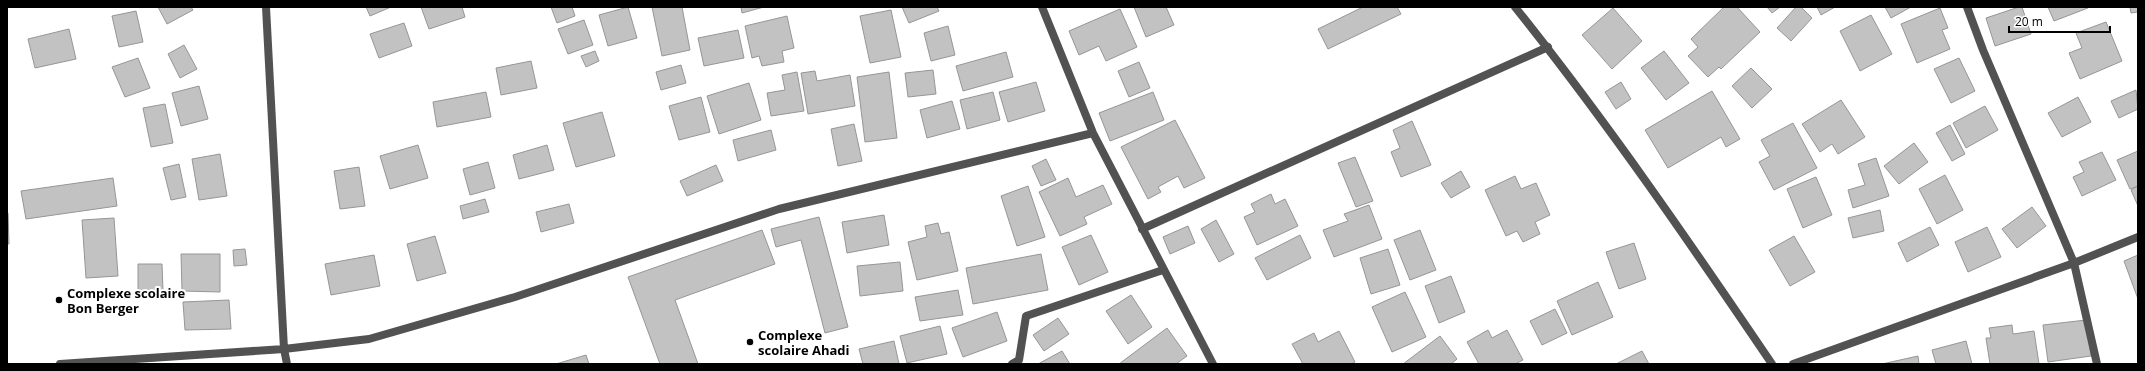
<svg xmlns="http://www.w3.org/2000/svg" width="2145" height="371" viewBox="0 0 2145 371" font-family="'Open Sans',sans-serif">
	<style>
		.building { fill: #c2c2c2; stroke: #969696 }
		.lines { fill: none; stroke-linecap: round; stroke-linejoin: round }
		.street { stroke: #525252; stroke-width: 8 }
		.poi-dot { fill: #000; stroke: #fff; stroke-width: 1.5 }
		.labels { text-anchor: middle; stroke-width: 4; stroke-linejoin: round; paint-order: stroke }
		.poi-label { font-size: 13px; font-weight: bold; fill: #000; stroke: #fff; text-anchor: start }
	</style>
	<rect width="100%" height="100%" fill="#fff"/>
	<!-- building -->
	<path class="building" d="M158,7H191L193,10L167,24Z
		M366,7H391L370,16Z
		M421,7H462L465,17L429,29Z
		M551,7H572L575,16L557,23Z
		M628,7L637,38L608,46L599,15Z
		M652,7H682L690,50L662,56Z
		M741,7H764L742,13Z
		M902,7H937L939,11L909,23Z
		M1134,7H1166L1174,25L1146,37Z
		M1363,7H1397L1401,14L1328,49L1318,29Z
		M1724,7H1737L1760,32L1721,69L1719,67L1708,77L1688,56L1698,47L1691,39Z
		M1767,7H1780L1772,13Z
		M1796,7H1801L1812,18L1791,41L1777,28Z
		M1817,7H1835L1821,15Z
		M1885,7H1911L1891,18Z
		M2019,7H2022L2031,34L1995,46L1986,18Z
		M2048,7H2088V8L2054,21Z
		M2130,7H2138V12L2131,13Z
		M1613,8L1642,41L1612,69L1582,35Z
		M1940,8L1948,28L1942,30L1950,49L1917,63L1901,24Z
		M1120,9L1137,47L1106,61L1099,46L1079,55L1069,31Z
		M891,10L901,57L870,63L860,16Z
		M136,11L143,42L119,47L112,16Z
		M1871,15L1892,54L1860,71L1840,31Z
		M787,16L794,48L782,51L784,62L762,66L759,56L752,58L745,26Z
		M584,20L593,45L568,54L558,29Z
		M2106,22L2122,61L2080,79L2069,53L2082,48L2076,33Z
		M404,23L412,46L379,58L370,34Z
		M948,26L955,55L931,61L924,33Z
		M69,29L76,59L35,68L28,39Z
		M738,30L744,58L704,66L698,38Z
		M184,45L197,69L180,78L168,54Z
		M595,51L599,61L586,67L581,56Z
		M1664,51L1689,83L1666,100L1641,68Z
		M1006,52L1013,77L963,91L956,66Z
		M138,58L150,88L125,97L112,67Z
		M1959,58L1975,91L1951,103L1934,69Z
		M531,61L537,88L501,95L496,68Z
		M1139,62L1150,88L1129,97L1118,71Z
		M681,65L686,83L661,90L656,72Z
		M1751,68L1772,89L1752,108L1732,86Z
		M933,70L936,94L908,97L905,73Z
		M815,71L817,81L850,75L855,106L808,114L801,73Z
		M797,72L804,111L771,116L767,93L785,90L782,75Z
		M889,72L897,138L865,142L857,77Z
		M1036,82L1045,111L1008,122L999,92Z
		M1621,82L1631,99L1616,109L1605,92Z
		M749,83L761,120L719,134L707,96Z
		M199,86L208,119L181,126L172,93Z
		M2136,90L2138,109L2119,118L2111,101Z
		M1712,91L1740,139L1726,147L1721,137L1668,168L1645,130Z
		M486,92L491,117L437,127L433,102Z
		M993,92L1000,120L967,129L960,100Z
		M1153,92L1164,120L1110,141L1099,113Z
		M701,97L710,132L679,140L669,106Z
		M2078,97L2091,122L2062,137L2048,113Z
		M1841,100L1865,137L1838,154L1832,144L1820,152L1802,124Z
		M952,101L960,129L927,138L920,110Z
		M165,104L173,143L151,147L143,108Z
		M1985,106L1998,130L1966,148L1953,123Z
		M602,112L615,156L576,167L563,123Z
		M1175,120L1205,178L1184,188L1178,176L1158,187L1161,192L1148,199L1121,147Z
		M1412,121L1431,165L1401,177L1391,152L1400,148L1393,130Z
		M1793,123L1817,168L1774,190L1759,162L1770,156L1761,140Z
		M854,124L862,161L838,166L831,129Z
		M1950,125L1965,154L1952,161L1936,133Z
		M771,130L776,150L738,161L733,140Z
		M1914,143L1928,162L1899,184L1884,166Z
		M418,145L428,178L390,189L380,156Z
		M547,145L554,170L519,179L513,155Z
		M2138,151V186L2130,189L2117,160Z
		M2102,152L2116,180L2082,196L2073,177L2084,172L2079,162Z
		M220,154L227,196L199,200L192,159Z
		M1355,157L1373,201L1356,207L1338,163Z
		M1876,158L1889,196L1853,208L1848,190L1865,185L1858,164Z
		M1046,159L1056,180L1041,186L1032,166Z
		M488,162L495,188L470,195L463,169Z
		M179,164L186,197L171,200L163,168Z
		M716,165L723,181L687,196L680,181Z
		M359,167L365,206L340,209L334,171Z
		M1461,171L1470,187L1451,198L1441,183Z
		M1945,175L1963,210L1937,224L1919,189Z
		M1515,176L1521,189L1536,183L1550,215L1535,222L1540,234L1523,242L1517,231L1506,236L1485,190Z
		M1816,177L1832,215L1803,228L1787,189Z
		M113,178L117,206L26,219L21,191Z
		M1068,178L1076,197L1103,185L1112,204L1084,217L1087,224L1060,236L1039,192Z
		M1028,186L1045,237L1017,246L1001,196Z
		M2138,186V206L2131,190Z
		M1271,194L1275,204L1285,199L1298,226L1257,245L1244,217L1255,212L1251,204Z
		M485,199L489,212L463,219L460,206Z
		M569,204L574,223L541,232L536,212Z
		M1369,205L1382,239L1334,257L1323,230L1348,221L1344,214Z
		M2032,207L2046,226L2017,248L2002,229Z
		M1880,210L1884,231L1853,238L1848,218Z
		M7,213H8L9,244H7Z
		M884,215L889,245L847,253L842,222Z
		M819,217L848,327L825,333L801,240L776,247L771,229Z
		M114,218L118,276L86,278L82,220Z
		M1216,220L1234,254L1219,262L1201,229Z
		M938,223L941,234L949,232L958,271L917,280L908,242L927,237L925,226Z
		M1188,226L1195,243L1170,254L1163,237Z
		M1930,227L1939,245L1907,262L1898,243Z
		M1987,227L2001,257L1968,272L1955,242Z
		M762,230L775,264L675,300L698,364H660L628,277Z
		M1420,230L1436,270L1410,280L1394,240Z
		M1091,235L1108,272L1079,285L1062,247Z
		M1300,235L1311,258L1267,280L1255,258Z
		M435,236L446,273L417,281L407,244Z
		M1794,236L1815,272L1790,286L1769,250Z
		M1634,243L1646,279L1619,289L1606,252Z
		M245,249L247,265L234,266L233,250Z
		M1388,249L1400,285L1371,294L1360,258Z
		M181,254H220V292L182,291Z
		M1041,254L1048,290L973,304L966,268Z
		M374,255L380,286L331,295L325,264Z
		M2138,255V299L2124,261Z
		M900,262L903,291L860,296L857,266Z
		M138,264H162L163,290H138Z
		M1451,276L1465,312L1439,323L1425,286Z
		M1598,282L1613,317L1572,335L1557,301Z
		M958,290L963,315L920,321L915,297Z
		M1405,292L1426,337L1392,352L1372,307Z
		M1131,295L1152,327L1128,344L1106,311Z
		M229,300L231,329L185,330L183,302Z
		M1555,309L1567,333L1542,345L1530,321Z
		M997,312L1007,341L963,357L952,328Z
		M1058,318L1069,334L1044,351L1033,335Z
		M2086,320L2091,356L2048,362L2043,325Z
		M2012,325L2013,334L2034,331L2039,364H1990L1986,338H1991L1989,328Z
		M940,326L947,354L907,363L900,336Z
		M1167,328L1187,356L1176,364H1119Z
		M1488,330L1492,338L1507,330L1523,360L1515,364H1479L1467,342Z
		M1339,331L1355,362L1351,364H1303L1292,344L1314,333L1318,342Z
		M1440,336L1457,359L1451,364H1403Z
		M894,341L899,364H863L859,349Z
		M1966,341L1972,364H1936L1932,350Z
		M1062,351L1070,364H1038Z
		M1642,351L1649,364H1616Z
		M586,355L589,364H556Z
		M1918,356L1919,364H1882Z"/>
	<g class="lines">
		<!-- street -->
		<path class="street" d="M266,7L284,349L287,364
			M1042,7L1093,133L1213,364
			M1515,7C1607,122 1690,243 1772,364
			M1967,7L1983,50L2074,263L2097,364
			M1142,229L1548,47
			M60,364L284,349L369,339L515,297L779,209L1093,133
			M1012,364L1019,360L1026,316L1163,270
			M1793,364L2074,263L2138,237"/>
	</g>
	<!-- markers -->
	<g class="poi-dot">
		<circle cx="59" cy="300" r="4"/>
		<circle cx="750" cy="342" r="4"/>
	</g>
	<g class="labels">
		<!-- poi labels -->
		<g class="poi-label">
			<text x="67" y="298">Complexe scolaire<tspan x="67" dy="15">Bon Berger</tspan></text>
			<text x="758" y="340">Complexe<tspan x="758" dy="15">scolaire Ahadi</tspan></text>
		</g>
	</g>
	<!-- border -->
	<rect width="2145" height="371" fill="none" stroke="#000000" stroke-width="16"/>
	<!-- scale -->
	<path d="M2009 26v6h101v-6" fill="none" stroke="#000000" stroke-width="2"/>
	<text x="2015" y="26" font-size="12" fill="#000000" stroke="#ffffff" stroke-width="3" paint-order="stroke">20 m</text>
</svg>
